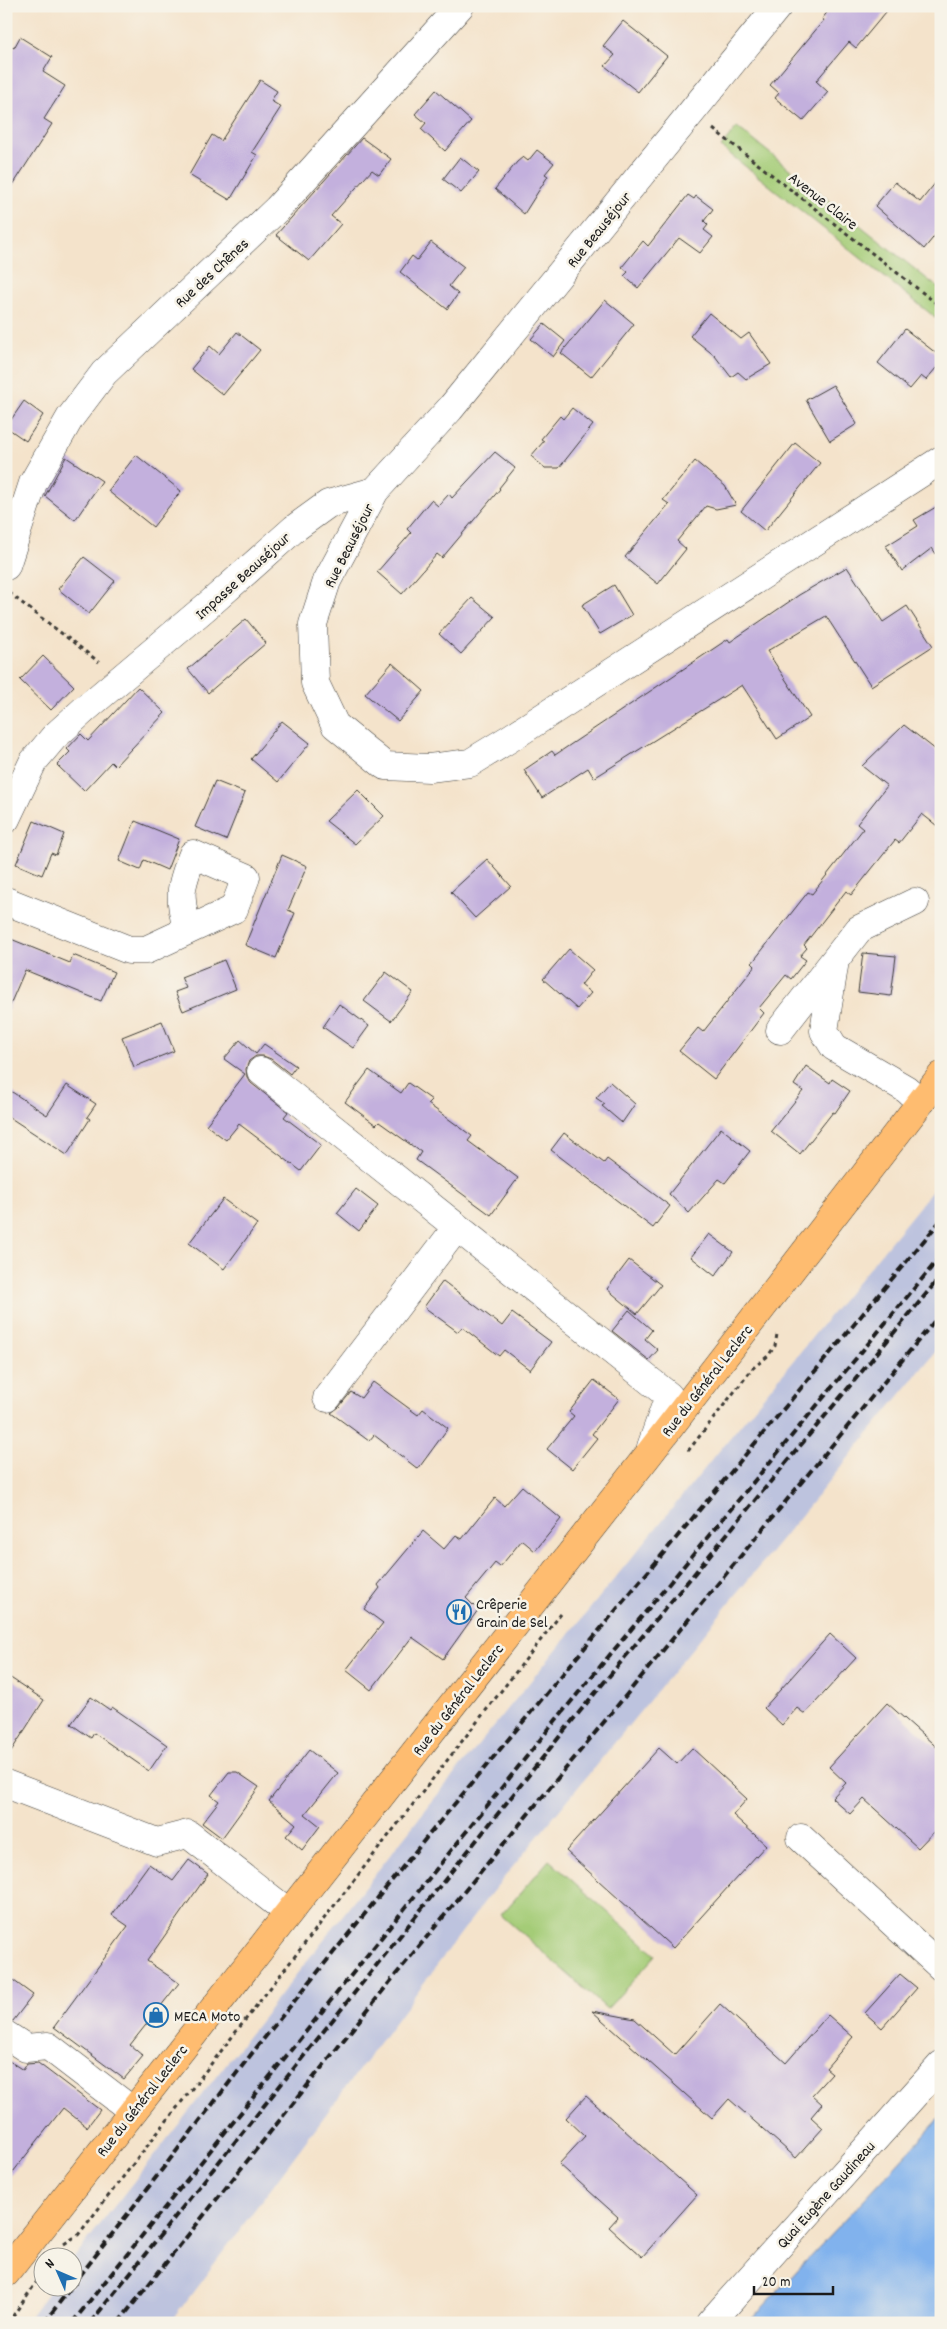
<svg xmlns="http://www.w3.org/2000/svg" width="947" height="2329" viewBox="0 0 947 2329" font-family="Dekko,sans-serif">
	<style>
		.industrial { fill: #bdc3de }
		.green { fill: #a4cc77; stroke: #60744a }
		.water { fill: #81b2ed; stroke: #4e6784 }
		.building { fill: #c3b0dd }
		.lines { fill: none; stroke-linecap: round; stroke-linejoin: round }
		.minor-casing { stroke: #3c3a36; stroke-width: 29 }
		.major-casing { stroke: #3c3a36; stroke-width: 29 }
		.path { stroke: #3c3a36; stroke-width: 3; stroke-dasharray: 4 4; stroke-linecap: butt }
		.minor { stroke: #fff; stroke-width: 28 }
		.major { stroke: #febc70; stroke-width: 28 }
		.rail { stroke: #1c1c1c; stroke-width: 4; stroke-dasharray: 8 4; stroke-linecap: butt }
		.labels { text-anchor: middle; stroke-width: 5; stroke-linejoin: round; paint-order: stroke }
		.street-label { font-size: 16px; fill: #1c1c1c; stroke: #f7f3e8 }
		.poi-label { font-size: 16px; fill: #1c1c1c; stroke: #f7f3e8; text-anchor: start }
	</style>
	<rect width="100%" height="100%" fill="#f7f3e8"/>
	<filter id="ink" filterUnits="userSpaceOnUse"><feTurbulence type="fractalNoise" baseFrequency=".02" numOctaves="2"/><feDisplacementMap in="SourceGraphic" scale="10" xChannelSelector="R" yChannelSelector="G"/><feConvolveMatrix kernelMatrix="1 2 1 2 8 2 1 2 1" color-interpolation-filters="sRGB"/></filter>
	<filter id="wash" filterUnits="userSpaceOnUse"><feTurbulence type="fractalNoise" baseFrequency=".0096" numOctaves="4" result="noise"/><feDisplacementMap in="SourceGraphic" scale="20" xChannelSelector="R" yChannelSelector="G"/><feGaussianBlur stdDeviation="1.12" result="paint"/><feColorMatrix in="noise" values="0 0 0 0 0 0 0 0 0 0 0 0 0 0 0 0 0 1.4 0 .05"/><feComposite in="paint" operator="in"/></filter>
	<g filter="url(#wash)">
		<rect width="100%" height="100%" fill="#f4e3cb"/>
		<!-- industrial -->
		<path class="industrial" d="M941,1180V1345L488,1897L170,2323H25L52,2287L72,2286L73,2259L430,1804Z"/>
		<!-- green -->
		<path class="green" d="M737,127L941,290V322L721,147Z
			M549,1860L656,1955L607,2009L501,1915Z"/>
		<!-- water -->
		<path class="water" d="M941,2117V2323H748Z"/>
		<g id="blocks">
			<!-- building -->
			<path class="building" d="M832,6H891L856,48L849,42L816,81L828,92L803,121L775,98L779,93L770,85L824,20L822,19Z
				M623,21L667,56L638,92L605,66L615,55L603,46Z
				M20,37L52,57L43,72L65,86L44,119L52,124L6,196V43L14,48Z
				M260,80L277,91L271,101L281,107L252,152L257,155L230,200L189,175L212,135L221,141Z
				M436,90L471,121L445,151L421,129L426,123L415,114Z
				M362,138L391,159L379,175L372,170L331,216L341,224L309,261L276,235Z
				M537,150L554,163L545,174L548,176L524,214L495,189L517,162L523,157L528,161Z
				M460,157L479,172L461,193L443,179Z
				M941,176V228L924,249L875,206L895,182L920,202Z
				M688,195L694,199L696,196L713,209L704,221L708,225L704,230L713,237L700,253L679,238L638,288L624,276L628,272L622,267L643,241L648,246Z
				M431,242L464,267L449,286L458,294L447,309L400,272L412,256L417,260Z
				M605,300L634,324L591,377L561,353Z
				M709,313L741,339L749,333L771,364L746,379L738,372L731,377L715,356L690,336Z
				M544,324L565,341L553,357L531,339Z
				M905,329L941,357V362L926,380L921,376L910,389L878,363Z
				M237,332L260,350L223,395L191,369L210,346L219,354Z
				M833,385L857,424L830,441L806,400Z
				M24,401L43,415L26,441L6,427Z
				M572,408L593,425L559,468H545L531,456L544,441L541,439L560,416L563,419Z
				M795,443L820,463L765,531L741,511Z
				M495,452L515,468L499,488L500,489L442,558L437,554L402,594L377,572L411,533L407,529L431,500L438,506L449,494L452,498Z
				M136,455L181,491L153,527L108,491Z
				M66,457L102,481L75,520L45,496Z
				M695,461L725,486L736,505L716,509L706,506L677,541L686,549L658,584L625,557L669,504L663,500Z
				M941,504V561L932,548L902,571L886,546L918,526L914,520Z
				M84,557L115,581L89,614L58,589Z
				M847,567L883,622L907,606L933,646L871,686L826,616L767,651L810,717L777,739L742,685L594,778L588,768L542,798L524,770L552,751L555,755L728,639L730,642L799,595Z
				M614,585L632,615L600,634L582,605Z
				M472,598L495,617L461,654L439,634Z
				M246,619L266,643L208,693L188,669Z
				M43,656L74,686L51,710L20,680Z
				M392,663L424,691L398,721L365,694Z
				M138,687L165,713L115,766L111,762L84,791L57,765L70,752L67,749L81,734L88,741Z
				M282,721L310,743L278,782L251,759Z
				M904,725L941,754V829L922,814L899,843L895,840L851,895L846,891L804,945L807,948L800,956L806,960L791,979L786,975L759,1008L764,1013L714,1079L679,1051L698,1028L703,1032L755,966L752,963L808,892L812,894L863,829L857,824L887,786L862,766Z
				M215,781L245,793L226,840L195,827Z
				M358,790L384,816L355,844L326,821Z
				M34,821L64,834L56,855L51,853L42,875L16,864Z
				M135,821L179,839L167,870L144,860L140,870L119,861Z
				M282,855L307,866L288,910L295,913L276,958L245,945Z
				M487,859L511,886L475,918L451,892Z
				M6,937L70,963L73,955L114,972L101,1001L25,970L6,1014Z
				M569,949L593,970L581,985L591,993L577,1009L543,979Z
				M863,953L896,956L891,996L858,992Z
				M224,960L236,989L183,1011L175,992L186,988L181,977Z
				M386,972L413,992L391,1021L364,1001Z
				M339,1004L369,1026L353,1048L323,1027Z
				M162,1021L174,1051L134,1067L122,1037Z
				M240,1040L256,1054L264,1044L296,1066L290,1074L271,1059L263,1056H256L249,1061L246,1069L247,1077L251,1083L288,1112L284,1117L321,1145L301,1171L239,1124L226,1140L206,1125L245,1074L224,1059Z
				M806,1066L830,1083L832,1079L850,1091L835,1113L833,1112L800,1154L771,1131L803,1091L794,1085Z
				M369,1070L401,1093L408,1083L432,1100L428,1104L472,1136L468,1141L518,1178L491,1215L416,1160L421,1152L379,1122L376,1125L345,1102Z
				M610,1082L635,1104L622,1123L602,1106L605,1104L596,1098Z
				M67,1085L96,1104L87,1117L90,1119L67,1155L6,1115V1088L47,1115Z
				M721,1128L750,1151L725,1183L719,1179L689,1213L669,1194Z
				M564,1133L604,1163L607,1159L670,1206L653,1228L551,1150Z
				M356,1189L378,1206L359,1231L337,1213Z
				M223,1199L257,1224L224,1269L189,1243Z
				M709,1234L733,1252L715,1276L691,1257Z
				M629,1260L661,1285L637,1314L607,1289Z
				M443,1281L502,1326L512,1313L551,1342L530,1370L504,1350L499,1356L462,1327L458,1332L424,1307Z
				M629,1310L652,1330L645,1339L658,1350L649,1360L612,1331Z
				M594,1380L619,1399L592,1434L597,1438L572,1469L547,1449L574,1416L569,1412Z
				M373,1382L418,1415L423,1409L448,1428L418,1469L374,1435L369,1441L331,1413L339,1407L351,1392L361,1398Z
				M522,1486L561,1519L535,1551L522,1540L500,1567L495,1563L466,1598L478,1610L443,1659L412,1637L371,1690L346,1670L383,1623L364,1609L380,1588L378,1585L423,1531L444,1549L456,1535L462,1539L495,1498L504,1506Z
				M830,1634L856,1658L805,1714L797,1708L782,1725L764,1708Z
				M6,1675L44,1700L6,1759Z
				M91,1697L110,1710L112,1707L167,1745L149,1771L94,1733L91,1738L71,1724Z
				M887,1703L941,1751V1824L918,1848L864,1799L850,1814L832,1798L846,1783L829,1767Z
				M659,1748L677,1764L692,1748L747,1799L733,1815L766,1845L673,1948L566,1851Z
				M309,1750L338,1773L305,1814L320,1826L302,1850L286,1836L296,1824L269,1801Z
				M229,1772H237L259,1787L222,1838L202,1823L219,1801L211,1795Z
				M189,1860L208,1874L147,1961L179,1983L130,2045L143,2056L124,2079L54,2027L128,1926L112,1915L149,1864L173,1881Z
				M900,1974L917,1988L882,2028L865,2013Z
				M6,1975L33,1995L13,2021L6,2019Z
				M720,2004L786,2063L828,2015L853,2037L826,2068L832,2073L812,2095L822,2104L811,2117L823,2128L796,2158L729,2099L712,2118L592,2011L635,2019L675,2055Z
				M6,2059L23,2070L27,2064L38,2063L100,2110L87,2127L63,2108L6,2181Z
				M586,2096L697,2195L642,2257L609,2227L618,2217L559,2164L585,2136L566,2118Z"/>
		</g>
	</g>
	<g filter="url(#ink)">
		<use href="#blocks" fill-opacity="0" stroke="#3c3a36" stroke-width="1"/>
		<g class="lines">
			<defs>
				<path id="minor" d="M778,6L450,409L375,491L327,581L313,624L315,683L335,725L385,766L429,768L470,763L509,739L941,460
					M6,566L33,483L70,418L104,373L277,209L460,6
					M6,819L33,762L54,737L85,709L213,601L295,528L328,504L375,491
					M6,901L129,950H146L234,909L246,877L193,854C179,889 179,894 187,930
					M835,960L824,1031L834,1047L906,1089L921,1102
					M780,1030L859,929L915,902
					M261,1071L669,1396L651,1447
					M327,1398L457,1227
					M6,1784L157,1842L188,1834L288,1912
					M801,1838L941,1967
					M6,2035L26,2048L48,2046L133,2111
					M710,2323L941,2065"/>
				<path id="major" d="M6,2273L649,1454L941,1076"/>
			</defs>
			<!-- minor casing -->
			<use href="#minor" class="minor-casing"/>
			<!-- major casing -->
			<use href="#major" class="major-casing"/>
			<!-- path -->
			<path class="path" d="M713,129L941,307
				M9,593L99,662
				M688,1451L753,1368L768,1356L775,1346L777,1334
				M64,2244L78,2235L561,1614
				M8,2323L42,2274"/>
			<!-- minor -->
			<use href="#minor" class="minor"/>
			<!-- major -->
			<use href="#major" class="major"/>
			<!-- rail -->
			<path class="rail" d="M72,2286L253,2052L427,1837L941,1220
				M44,2323L72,2286
				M72,2323L560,1715L941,1256
				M90,2323L572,1721L941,1276
				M118,2323L393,1978L941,1313"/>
		</g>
	</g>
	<!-- icons -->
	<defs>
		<symbol id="restaurant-ring" viewBox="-11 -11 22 22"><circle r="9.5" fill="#f7f3e8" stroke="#1f6fb2" stroke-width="1.5"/><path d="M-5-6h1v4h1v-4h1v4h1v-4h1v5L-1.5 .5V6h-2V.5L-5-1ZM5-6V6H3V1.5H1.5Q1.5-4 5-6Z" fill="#1f6fb2"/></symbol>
		<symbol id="shop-ring" viewBox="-11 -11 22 22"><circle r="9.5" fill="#f7f3e8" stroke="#1f6fb2" stroke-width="1.5"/><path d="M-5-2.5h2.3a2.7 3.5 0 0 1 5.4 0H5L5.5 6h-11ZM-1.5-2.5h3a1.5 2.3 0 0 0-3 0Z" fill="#1f6fb2"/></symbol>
	</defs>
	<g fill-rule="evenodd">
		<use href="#restaurant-ring" x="445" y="1598" width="28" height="28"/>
		<use href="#shop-ring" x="142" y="2001" width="28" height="28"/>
	</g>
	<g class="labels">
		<!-- street labels -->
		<g class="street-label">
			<text transform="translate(824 200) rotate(38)" y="6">Avenue Claire</text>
			<text transform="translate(598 229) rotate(-51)" y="6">Rue Beauséjour</text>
			<text transform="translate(211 272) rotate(-43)" y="6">Rue des Chênes</text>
			<text transform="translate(348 545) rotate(-63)" y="6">Rue Beauséjour</text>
			<text transform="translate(242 575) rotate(-42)" y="6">Impasse Beauséjour</text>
			<text transform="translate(706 1380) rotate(-52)" y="6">Rue du Général Leclerc</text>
			<text transform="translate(457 1699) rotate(-52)" y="6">Rue du Général Leclerc</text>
			<text transform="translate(141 2100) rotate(-52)" y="6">Rue du Général Leclerc</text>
			<text transform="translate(825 2194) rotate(-48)" y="6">Quai Eugène Gaudineau</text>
		</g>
		<!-- poi labels -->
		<g class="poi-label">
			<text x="476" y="1609">Crêperie<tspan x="476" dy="18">Grain de Sel</tspan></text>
			<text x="174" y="2021">MECA Moto</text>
		</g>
	</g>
	<!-- margin -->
	<rect width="947" height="2329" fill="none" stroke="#f7f3e8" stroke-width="25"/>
	<!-- north arrow -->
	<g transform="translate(58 2272) rotate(315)"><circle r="24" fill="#f7f3e8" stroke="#9f9d96"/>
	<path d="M0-4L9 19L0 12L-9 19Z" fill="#1f6fb2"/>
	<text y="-8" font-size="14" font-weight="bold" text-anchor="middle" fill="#1c1c1c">N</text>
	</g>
	<!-- scale -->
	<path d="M754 2286v8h79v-8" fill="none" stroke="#1c1c1c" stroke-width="2.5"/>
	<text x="762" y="2286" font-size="15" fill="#1c1c1c" stroke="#f7f3e8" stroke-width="4" paint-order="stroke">20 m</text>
</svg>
